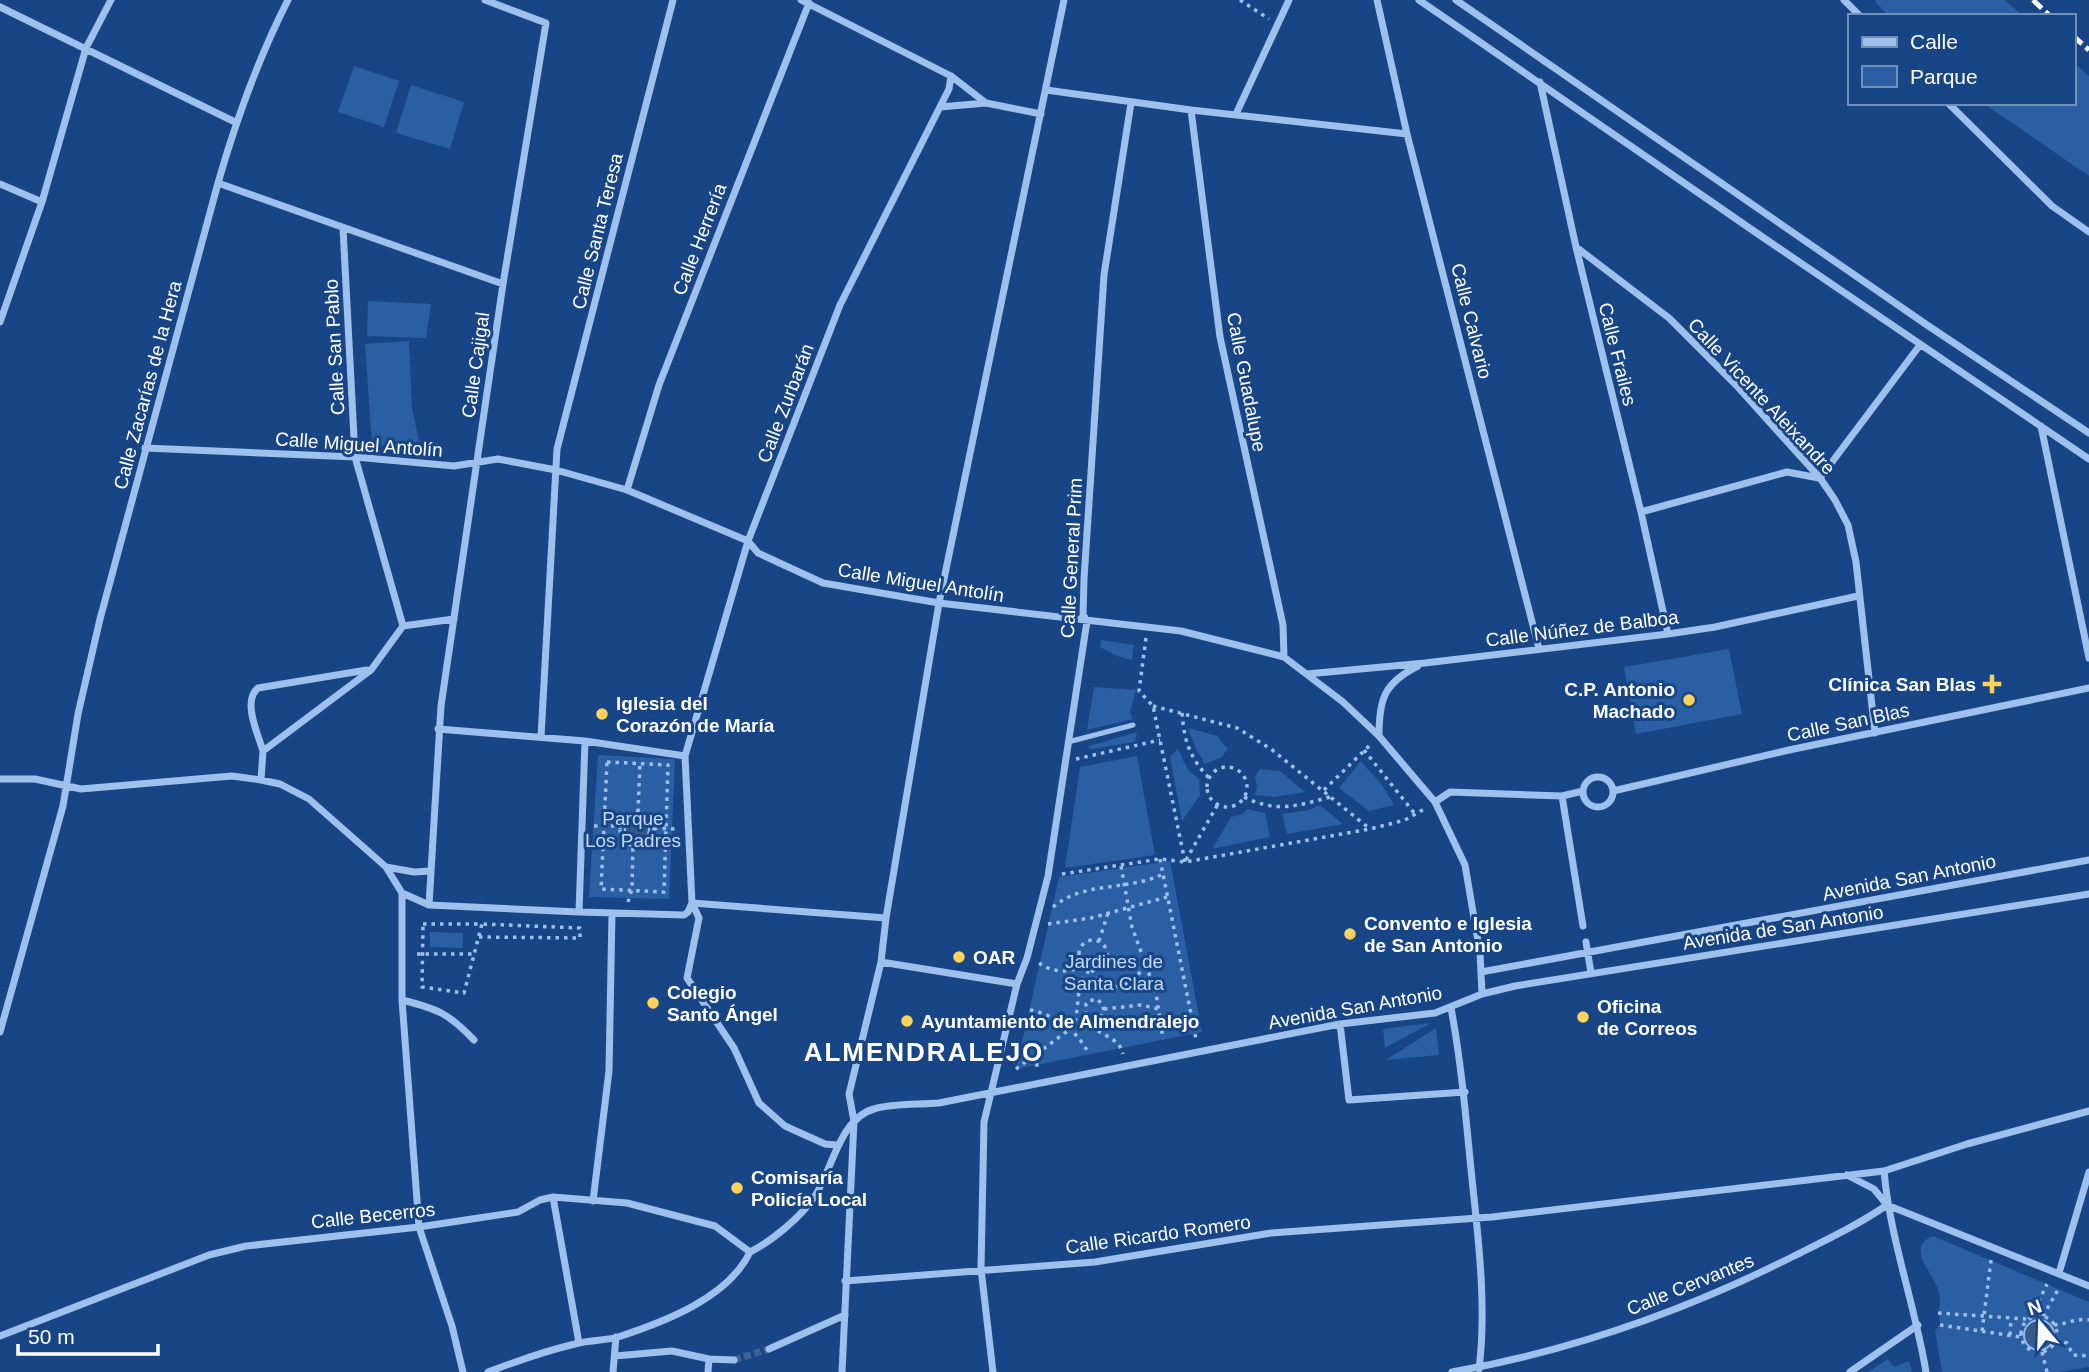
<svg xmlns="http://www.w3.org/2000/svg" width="2089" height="1372" viewBox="0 0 2089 1372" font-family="Helvetica,sans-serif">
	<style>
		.green { fill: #2a5fa3 }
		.water { fill: #375988; stroke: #8fbaef; stroke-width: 2 }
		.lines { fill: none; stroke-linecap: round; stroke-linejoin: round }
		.street-tunnel { stroke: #3b6197; stroke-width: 7; stroke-dasharray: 7 3.5; stroke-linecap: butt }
		.path { stroke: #9dc0ed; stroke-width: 3.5; stroke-dasharray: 3.5 5; stroke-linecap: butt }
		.lane { stroke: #9dc0ed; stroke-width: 5 }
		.street { stroke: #9dc0ed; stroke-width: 7 }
		.rail { stroke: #fff; stroke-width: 5; stroke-dasharray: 12 5; stroke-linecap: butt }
		.poi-dot { fill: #ffd258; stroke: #184585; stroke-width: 2.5 }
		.labels { text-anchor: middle; stroke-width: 6; stroke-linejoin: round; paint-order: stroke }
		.street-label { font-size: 19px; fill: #fff; stroke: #184585 }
		.poi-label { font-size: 19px; font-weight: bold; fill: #fff; stroke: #184585; text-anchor: start }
		.park-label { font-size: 19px; fill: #c2daf9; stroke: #184585 }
		.district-label { font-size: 26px; font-weight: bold; letter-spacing: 2px; fill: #fff; stroke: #184585 }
	</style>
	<rect width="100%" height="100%" fill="#184585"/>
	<!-- green -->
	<path class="green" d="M1876,0H2005L2023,16H1889L1875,2Z
		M2073,62L2089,76V176L1983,103H2073Z
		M354,66L399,81L384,127L338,112Z
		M411,85L464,102L450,149L396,133Z
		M368,301L431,304L426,338L367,336Z
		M409,341L412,408L419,441L422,445L418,449L372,444L365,344Z
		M1101,640L1134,645L1132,660L1117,656L1100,647Z
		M1729,649L1742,714L1636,734L1624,667Z
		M1094,687L1136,690L1130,712L1133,719L1087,730Z
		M1188,728L1218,736L1221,742L1228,748L1222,757L1205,764L1196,749Z
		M1137,732L1135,742L1092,749L1086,747Z
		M1178,749L1188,770L1199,779L1200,795L1182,821L1170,757Z
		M598,755L675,759L669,899L589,897Z
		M1137,756L1155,855L1065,868L1080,767Z
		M1361,761L1382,785L1394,805L1369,811L1339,788Z
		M1260,769L1280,771L1305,792L1274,797L1255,795L1257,787L1255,777Z
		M1320,805L1343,824L1287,834L1282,814L1309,810Z
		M1247,809L1265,813L1270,837L1212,849L1231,817L1243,814Z
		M1170,861L1202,1032L1016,1069L1059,877Z
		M430,932L463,933V948L430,947Z
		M1431,1023L1385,1048L1383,1029Z
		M1436,1028L1439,1055L1386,1060Z
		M1933,1236L2089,1302V1367L2059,1372H1942L1935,1330L1940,1325C1938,1315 1941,1301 1939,1292C1934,1273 1904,1248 1933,1236Z
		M1888,1359L1894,1367L1909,1361L1912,1372H1868Z"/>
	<!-- water -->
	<path class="water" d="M625 829a12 12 0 1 1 24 0a12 12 0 1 1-24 0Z
		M2024 1335a15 15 0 1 1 30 0a15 15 0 1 1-30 0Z"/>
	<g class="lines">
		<!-- street-tunnel -->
		<path class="street-tunnel" d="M734,1360L769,1349"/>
		<!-- path -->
		<path class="path" d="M1240,0L1269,19
			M1146,638L1139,691L1153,706L1185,862
			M1153,706L1237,728L1271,749L1370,829
			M1182,713C1184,741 1190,758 1209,778
			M1364,750L1415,814
			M1076,759L1160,740
			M607,762L668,765L664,892L601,889Z
			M1207 787a20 20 0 1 1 40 0a20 20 0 1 1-40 0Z
			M1324,790L1370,745
			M1244,797C1276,813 1297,806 1330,797
			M638,812L640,762
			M620 829a17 17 0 1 1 34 0a17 17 0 1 1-34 0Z
			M594,826H621
			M654,828L676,829
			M1160,859L1196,1039
			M1186,860L1218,804
			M1121,866L1132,927L1156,993L1163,1039
			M1062,874L1160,859L1185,862L1370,829L1405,820L1424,809
			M628,902L632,889L633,845
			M1053,907C1084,881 1126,891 1161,875
			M423,924H482L464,993L422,987Z
			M1048,924L1091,918L1167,897
			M479,937L580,938V928L482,924
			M1079 954a14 14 0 1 1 28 0a14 14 0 1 1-28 0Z
			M1099,941L1108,913
			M417,954H474
			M1039,963C1053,973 1068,973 1083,966
			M1104,1009L1141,1005L1159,1009
			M1030,1010C1055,1015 1077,1030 1089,1054
			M1092,1019L1099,1018L1104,1013L1103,1005L1097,999L1088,1001L1086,1004V1015L1092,1019L1093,1028C1104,1036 1120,1039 1123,1054
			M1035,1055L1038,1071
			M1016,1069L1073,1027L1076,1018L1080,982L1091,968L1098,981L1110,989L1126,984L1147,967
			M1938,1313L2027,1319
			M2021 1334a18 18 0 1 1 36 0a18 18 0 1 1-36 0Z
			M2043,1316L2059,1288
			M2031,1317L2047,1284
			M1940,1325L2020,1337
			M2054,1325C2067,1324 2076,1318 2089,1320
			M1982,1331L1991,1260
			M2010,1335L2011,1319
			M2056,1340L2067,1343L2073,1355L2089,1356
			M2042,1352L2047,1372"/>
		<!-- lane -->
		<path class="lane" d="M1068,742L1133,725"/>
		<!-- street -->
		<path class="street" d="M801,0L951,76L986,103
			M1377,0L1407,134L1539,649
			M1419,0L1761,236L2089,459
			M1456,0L1927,325L2089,433
			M1844,0L1860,16
			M0,7L235,122
			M1540,82L1576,247L1641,512L1668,634
			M1046,90L1191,110L1407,134
			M1948,103L2052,206L2089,232
			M940,107L986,103L1041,114
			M1191,110L1220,337L1283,625L1284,657
			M1236,114L1289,0
			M218,183L503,284
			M0,184L42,202
			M343,228L355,457L403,626
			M1576,247L1669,318L1736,385L1820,478L1835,500L1848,525L1856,562L1875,733
			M0,322L42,202L86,48L111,0
			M2041,426L2089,658
			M145,448L355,457L454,466L498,459L556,470L627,490L748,541L758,553L823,583L939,603L1181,631L1284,657L1343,702L1379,736L1435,802L1465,865L1480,953L1482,994
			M1820,478L1920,345
			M627,490L659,385L809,3
			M1641,512L1787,472L1819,478
			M1307,674L1425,663L1668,634L1715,627L1858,596
			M438,729L585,741L685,756L692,903L688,912L684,915L579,912L585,741
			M1379,736C1379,699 1384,683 1418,666
			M541,737L557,449L673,0
			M263,751C258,734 242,701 258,688L367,670
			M685,756L748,541L840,305L949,89L951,76
			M1583 792a15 15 0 1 1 30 0a15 15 0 1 1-30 0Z
			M0,779H35L81,789L232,776L261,780L280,784L309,799L386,867L402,893L429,905L579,912
			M261,780L263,751L371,670L403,626L454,619
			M1613,791L1789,750L2089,688
			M1562,796L1583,926
			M1435,802L1450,792L1562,796L1583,791
			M386,867L414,872L431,871
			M402,893V1000L419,1227L452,1326L463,1372
			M429,905L441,706L503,284L546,23L485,0
			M1586,942L1591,973
			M881,962L1017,984
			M1481,972L2089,860
			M402,1000C438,1009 448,1013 474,1040
			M1451,1008C1463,1072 1467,1134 1474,1198C1480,1253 1486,1315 1479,1369
			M1340,1024L1349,1100L1465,1092
			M0,1032L63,806L78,714L100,619L218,183C236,120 258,59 288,0
			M837,1145L825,1144L785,1126L759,1103L734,1048L687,978L699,918L692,903L886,918
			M1884,1171C1890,1239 1915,1305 1926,1372
			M1847,1175L1874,1189L1887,1205L2089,1286
			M553,1197L579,1343
			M593,1201L609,1071L612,913
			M750,1252C772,1241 801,1217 815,1196C832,1170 840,1118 874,1109C894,1103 918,1105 939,1103L1340,1024L1435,1013L1482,994L1515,986L2089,894
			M2059,1273L2089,1172
			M845,1281L1095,1262L1271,1233L1492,1217L1884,1171L1967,1144L2089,1111
			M0,1336L209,1255L246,1246L419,1227L518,1212L540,1200L553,1197L627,1203L715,1226L750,1252
			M769,1349L845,1315
			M615,1356L672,1351L709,1359L734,1360
			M488,1372C517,1361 545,1351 575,1344C589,1340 604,1341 618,1337C664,1322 728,1298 750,1252
			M613,1372L616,1337
			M708,1372L709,1359
			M842,1372L854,1121L849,1094L881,962L886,918L939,603L1064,0
			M993,1372L981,1269L984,1122L1017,984L1027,958L1048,876L1087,621L1083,615L1084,579L1104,275L1131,103
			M1452,1372C1571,1351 1687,1310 1794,1256C1826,1240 1858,1225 1887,1205
			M1850,1372L1918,1325"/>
		<!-- rail -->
		<path class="rail" d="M2033,0L2050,16
			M2073,36L2089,50"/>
	</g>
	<!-- markers -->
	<g class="poi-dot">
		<path d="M1988.5 673.5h7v7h7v7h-7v7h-7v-7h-7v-7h7z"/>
		<circle cx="1689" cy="700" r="7"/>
		<circle cx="602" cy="714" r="7"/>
		<circle cx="1350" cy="934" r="7"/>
		<circle cx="959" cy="957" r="7"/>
		<circle cx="653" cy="1003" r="7"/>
		<circle cx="1583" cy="1017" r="7"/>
		<circle cx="907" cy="1021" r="7"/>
		<circle cx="737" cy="1188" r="7"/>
	</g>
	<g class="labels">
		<!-- street labels -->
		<g class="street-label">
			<text transform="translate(597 231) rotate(-76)" y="7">Calle Santa Teresa</text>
			<text transform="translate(699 239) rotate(-69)" y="7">Calle Herrería</text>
			<text transform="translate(1472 321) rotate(76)" y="7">Calle Calvario</text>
			<text transform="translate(334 347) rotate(-93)" y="7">Calle San Pablo</text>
			<text transform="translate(1618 354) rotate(76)" y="7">Calle Frailes</text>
			<text transform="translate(475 365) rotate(-82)" y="7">Calle Cajigal</text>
			<text transform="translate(1247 382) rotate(79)" y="7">Calle Guadalupe</text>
			<text transform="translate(147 385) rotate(-75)" y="7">Calle Zacarías de la Hera</text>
			<text transform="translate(1762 396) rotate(47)" y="7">Calle Vicente Aleixandre</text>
			<text transform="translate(785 403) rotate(-69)" y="7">Calle Zurbarán</text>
			<text transform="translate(359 444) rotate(4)" y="7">Calle Miguel Antolín</text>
			<text transform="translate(1071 558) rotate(-87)" y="7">Calle General Prim</text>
			<text transform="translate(921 582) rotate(9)" y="7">Calle Miguel Antolín</text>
			<text transform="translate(1582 628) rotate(-7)" y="7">Calle Núñez de Balboa</text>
			<text transform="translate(1848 722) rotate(-12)" y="7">Calle San Blas</text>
			<text transform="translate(1909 877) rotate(-11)" y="7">Avenida San Antonio</text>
			<text transform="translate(1783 927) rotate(-9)" y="7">Avenida de San Antonio</text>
			<text transform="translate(1355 1007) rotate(-10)" y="7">Avenida San Antonio</text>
			<text transform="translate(373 1215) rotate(-6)" y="7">Calle Becerros</text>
			<text transform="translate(1158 1234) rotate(-8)" y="7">Calle Ricardo Romero</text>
			<text transform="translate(1690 1284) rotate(-22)" y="7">Calle Cervantes</text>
		</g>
		<!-- poi labels -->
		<g class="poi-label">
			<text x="1976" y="691" text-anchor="end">Clínica San Blas</text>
			<text x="1675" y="696" text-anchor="end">C.P. Antonio<tspan x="1675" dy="22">Machado</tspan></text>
			<text x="616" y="710">Iglesia del<tspan x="616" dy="22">Corazón de María</tspan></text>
			<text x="1364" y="930">Convento e Iglesia<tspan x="1364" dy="22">de San Antonio</tspan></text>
			<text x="973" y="964">OAR</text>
			<text x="667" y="999">Colegio<tspan x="667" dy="22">Santo Ángel</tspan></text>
			<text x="1597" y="1013">Oficina<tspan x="1597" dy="22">de Correos</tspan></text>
			<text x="921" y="1028">Ayuntamiento de Almendralejo</text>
			<text x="751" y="1184">Comisaría<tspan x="751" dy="22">Policía Local</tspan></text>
		</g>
		<!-- park labels -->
		<g class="park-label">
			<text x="633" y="825">Parque<tspan x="633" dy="22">Los Padres</tspan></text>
			<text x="1114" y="968">Jardines de<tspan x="1114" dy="22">Santa Clara</tspan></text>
		</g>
		<!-- district labels -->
		<g class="district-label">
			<text x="924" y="1061">ALMENDRALEJO</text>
		</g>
	</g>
	<!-- legend -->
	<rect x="1848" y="14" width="228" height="91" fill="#184585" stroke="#748fb6" stroke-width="2"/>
	<rect x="1862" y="37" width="35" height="10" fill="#9dc0ed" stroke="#748fb6" stroke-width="2"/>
	<text x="1910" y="49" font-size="21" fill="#ffffff">Calle</text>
	<rect x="1862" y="66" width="35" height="21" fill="#2a5fa3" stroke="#748fb6" stroke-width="2"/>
	<text x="1910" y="84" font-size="21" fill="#ffffff">Parque</text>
	<!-- north arrow -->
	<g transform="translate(2040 1323) rotate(341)" stroke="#184585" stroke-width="5" paint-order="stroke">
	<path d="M0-5L12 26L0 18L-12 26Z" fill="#ffffff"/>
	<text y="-10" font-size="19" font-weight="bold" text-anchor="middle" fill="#ffffff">N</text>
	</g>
	<!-- scale -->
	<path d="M18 1344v10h140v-10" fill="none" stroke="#ffffff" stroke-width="3.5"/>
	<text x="28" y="1344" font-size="21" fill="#ffffff" stroke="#184585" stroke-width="5" paint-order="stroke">50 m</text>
</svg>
